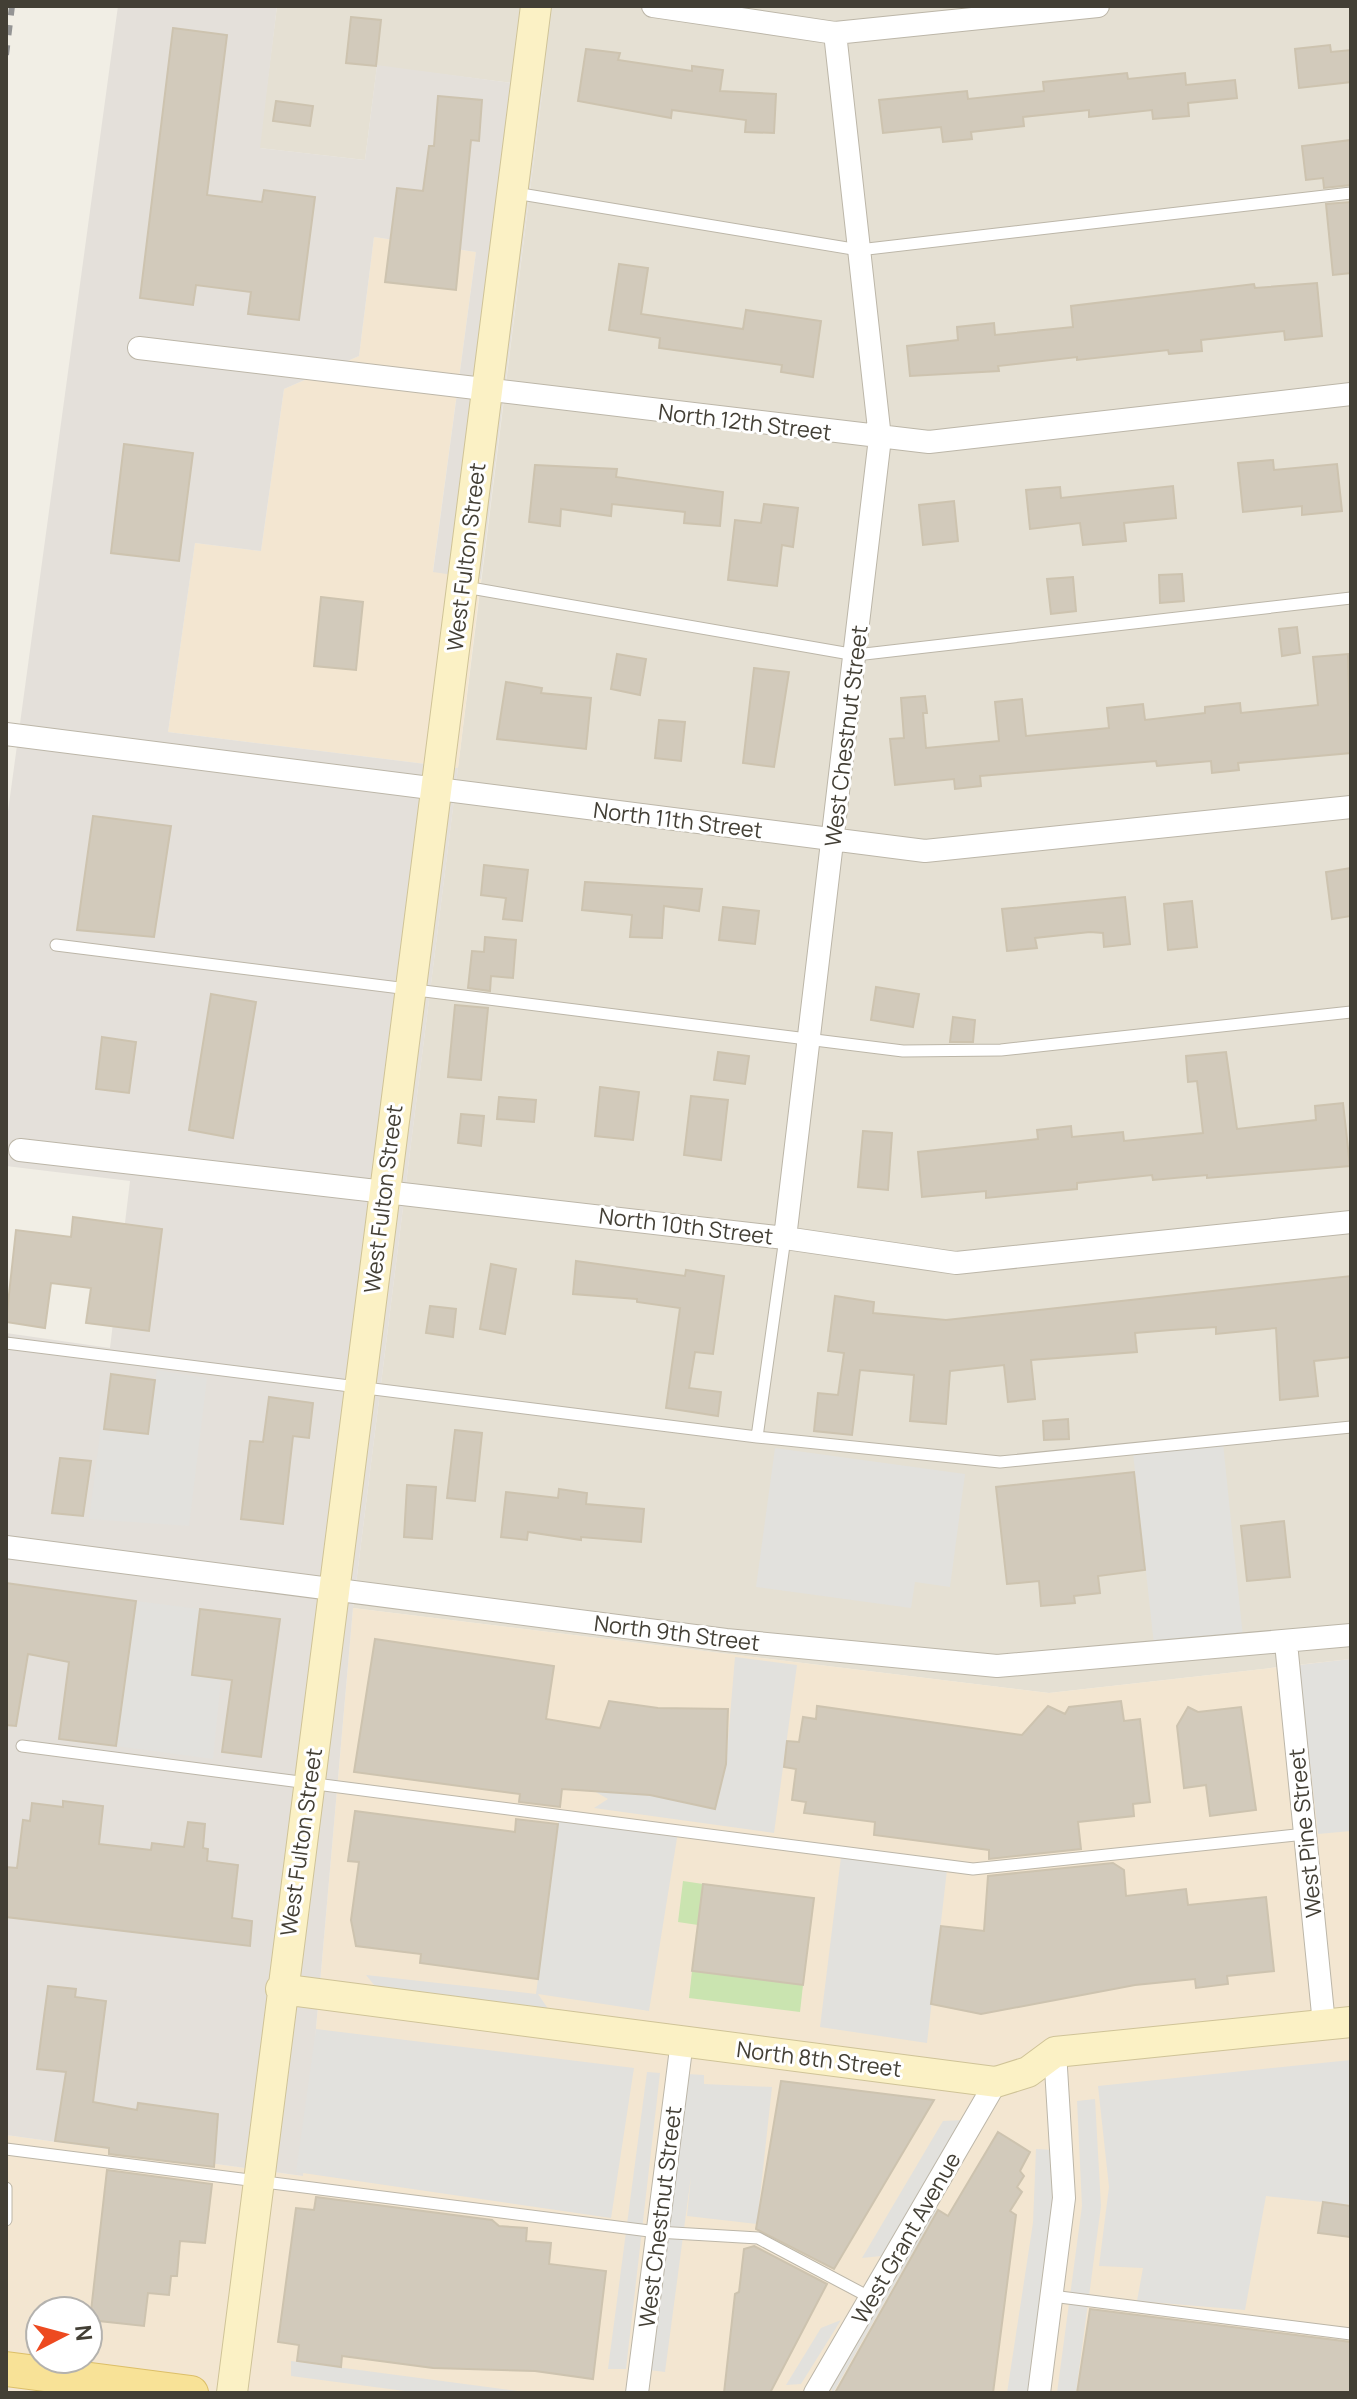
<svg xmlns="http://www.w3.org/2000/svg" width="1357" height="2399" viewBox="0 0 1357 2399" font-family="Manrope,sans-serif">
	<style>
		.residential { fill: #e5e0d3 }
		.commercial { fill: #f3e6d1; fill-rule: evenodd }
		.industrial { fill: #e4e0da }
		.green { fill: #cae4b0 }
		.parking { fill: #e2e1dd }
		.building { fill: #d2cabb; stroke: #cdc3af; stroke-width: 2 }
		.lines { fill: none; stroke-linecap: round; stroke-linejoin: round }
		.lane-casing { stroke: #bcb6a8; stroke-width: 13 }
		.street-casing { stroke: #bcb6a8; stroke-width: 24 }
		.secondary-casing { stroke: #cfc397; stroke-width: 32 }
		.primary-casing { stroke: #dcbf68; stroke-width: 36 }
		.lane { stroke: #fff; stroke-width: 11 }
		.street { stroke: #fff; stroke-width: 22 }
		.secondary { stroke: #fbf1c5; stroke-width: 30 }
		.primary { stroke: #f8e297; stroke-width: 34 }
		.rail { stroke: #949494; stroke-width: 6; stroke-dasharray: 10 10; stroke-linecap: butt }
		.labels { text-anchor: middle; stroke-width: 6; stroke-linejoin: round; paint-order: stroke }
		.street-label { font-size: 22px; fill: #433f35; stroke: #fff }
	</style>
	<rect width="100%" height="100%" fill="#f1eee5"/>
	<!-- residential -->
	<path class="residential" d="M277,6H1351V1659L1049,1693L353,1608L543,87L377,66L365,160L259,148Z"/>
	<!-- commercial -->
	<path class="commercial" d="M374,237L476,252L433,571L481,579L458,768L168,732L195,543L261,551L284,389L359,356Z
		M353,1608L1049,1693L1351,1659V2393H6V2135L303,2176ZM40,2311H88V2359H40Z"/>
	<!-- industrial -->
	<path class="industrial" d="M118,6H277L260,148L365,160L377,65L543,87L481,579L433,572L476,252L374,237L359,356L284,389L261,551L195,543L168,732L458,768L353,1608L303,2176L6,2135V1333L110,1348L130,1181L6,1166V826Z"/>
	<!-- green -->
	<path class="green" d="M683,1881L703,1884L698,1925L678,1922Z
		M692,1971L803,1985L800,2012L689,1998Z"/>
	<!-- parking -->
	<path class="parking" d="M157,1370L207,1378L189,1526L89,1519L101,1426L148,1434Z
		M1223,1443L1244,1647L1155,1654L1133,1453Z
		M775,1448L965,1474L950,1587L915,1582L911,1608L756,1587Z
		M136,1601L199,1609L192,1675L221,1679L213,1759L116,1746Z
		M735,1657L797,1665L774,1833L594,1808L608,1799L594,1791L650,1795L715,1809L726,1764Z
		M1351,1659V1831L1318,1834L1299,1665Z
		M559,1816L678,1832L649,2011L538,1994L551,2013L379,1991L366,1975L536,1994Z
		M841,1857L947,1870L927,2043L820,2027Z
		M316,2029L634,2068L611,2218L296,2172Z
		M1351,2060V2205L1266,2196L1245,2310L1137,2301L1143,2268L1099,2266L1109,2187L1098,2086Z
		M647,2072L660,2073L626,2369H608Z
		M687,2074L704,2075V2084L772,2087L757,2224L687,2216L691,2176L665,2372L649,2370Z
		M1095,2099L1101,2206L1076,2393H1057L1082,2206L1077,2101Z
		M963,2120L881,2256L862,2258L943,2121Z
		M1036,2149L1054,2150V2222L1028,2393H1007L1033,2223Z
		M936,2185L937,2210L833,2393L826,2375Z
		M841,2320L801,2384L786,2385L821,2328Z
		M291,2361L533,2393H420L291,2376Z"/>
	<!-- building -->
	<path class="building" d="M351,17L381,20L376,66L346,63Z
		M173,28L227,35L207,195L262,202L264,190L315,197L299,320L248,314L251,292L196,285L193,305L140,298Z
		M1330,45L1331,52L1351,50V82L1299,88L1295,49Z
		M586,49L620,53L618,60L692,71V66L723,70L720,91L776,94L774,133L745,132L746,120L672,110L671,118L578,101Z
		M1127,73L1128,79L1185,73L1186,85L1235,80L1237,98L1188,103L1189,116L1153,119L1152,110L1089,117V110L1023,117L1024,126L971,132L972,139L943,142L941,127L883,133L879,100L967,91L968,99L1044,91L1043,82Z
		M438,96L482,100L479,141L471,140L456,290L385,282L397,188L423,191L429,146H434Z
		M276,101L313,106L310,126L273,121Z
		M1351,140V185L1324,188L1323,178L1306,180L1302,146Z
		M1351,202V273L1333,275L1326,204Z
		M619,264L648,268L641,314L743,329L746,310L821,321L813,377L781,372L782,365L659,348L660,338L609,330Z
		M1317,283L1322,336L1285,340L1284,331L1201,340L1202,351L1169,354L1168,350L1077,360V357L998,366L999,371L910,376L907,346L958,340L957,327L994,323L995,335L1073,327L1071,306L1254,284L1255,288Z
		M124,444L193,453L179,561L111,553Z
		M1273,460L1274,470L1337,464L1342,511L1302,515V506L1243,512L1238,463Z
		M535,465L617,469L616,477L723,492L720,526L684,523L685,512L612,504L611,516L561,509L560,526L529,522Z
		M1173,486L1176,518L1124,523L1126,541L1083,545L1080,523L1030,529L1026,490L1060,487L1061,498Z
		M954,501L958,541L923,545L919,505Z
		M764,504L798,508L793,547L782,545L777,586L728,580L735,520L761,523Z
		M1182,574L1184,601L1160,603L1159,575Z
		M1073,577L1076,611L1051,614L1047,579Z
		M321,597L363,602L356,670L314,666Z
		M1297,627L1300,653L1282,656L1279,629Z
		M617,654L646,659L640,695L611,689Z
		M1348,654L1351,753L1238,763L1239,770L1212,773L1211,761L1157,766L1156,761L980,776L981,786L955,789L954,779L895,785L890,739L904,738L901,698L925,696L927,713H923L926,748L999,741L995,702L1022,699L1026,736L1109,728L1107,708L1143,704L1145,720L1205,713V707L1240,703L1241,713L1318,705L1313,657Z
		M754,668L789,672L774,767L743,763Z
		M506,682L542,688L541,693L591,698L586,749L497,739Z
		M659,720L685,722L681,761L655,758Z
		M93,816L171,826L154,937L77,930Z
		M484,865L528,870L522,921L503,919L506,898L481,895Z
		M1351,868V916L1332,919L1326,872Z
		M585,882L702,889L699,911L664,906L662,938L630,937L632,915L582,910Z
		M1125,897L1130,944L1104,947L1103,933L1090,932L1035,938L1037,948L1007,951L1002,909Z
		M1192,901L1197,947L1168,950L1164,904Z
		M723,907L759,911L755,944L719,940Z
		M485,937L516,940L513,978L491,976L490,991L468,988L472,951L484,952Z
		M876,987L919,994L913,1027L871,1020Z
		M211,994L256,1002L233,1138L189,1130Z
		M455,1005L488,1008L481,1080L448,1077Z
		M953,1017L975,1020L973,1042H950Z
		M102,1037L136,1042L129,1093L96,1089Z
		M718,1052L749,1056L745,1084L714,1080Z
		M1226,1052L1237,1129L1316,1120L1315,1106L1343,1103L1350,1166L1207,1178V1175L1153,1180L1152,1175L1077,1183V1189L986,1198V1191L922,1197L918,1152L1038,1139L1037,1130L1071,1126L1072,1137L1123,1132L1124,1141L1203,1133L1197,1081L1188,1082L1186,1056Z
		M600,1087L639,1092L633,1140L595,1136Z
		M691,1096L728,1100L721,1160L684,1155Z
		M499,1097L536,1100L534,1122L497,1119Z
		M461,1114L484,1116L481,1146L458,1143Z
		M863,1131L892,1133L888,1190L858,1187Z
		M73,1217L162,1229L149,1331L86,1323L91,1288L51,1283L45,1328L6,1322L16,1230L71,1237Z
		M576,1261L685,1276L686,1270L724,1276L713,1354L695,1352L689,1388L721,1392L718,1416L666,1408L680,1308L637,1302V1299L573,1294Z
		M491,1264L516,1269L505,1334L480,1329Z
		M1351,1276V1357L1314,1361L1318,1396L1280,1400L1276,1328L1216,1334V1327L1171,1330L1135,1333L1137,1352L1031,1360L1035,1399L1008,1402L1004,1365L950,1371L946,1424L910,1421L914,1375L860,1370L852,1435L814,1431L818,1393L838,1395L844,1353L828,1351L835,1296L874,1302L873,1313L946,1320Z
		M430,1306L456,1309L453,1337L426,1333Z
		M111,1374L155,1380L148,1434L104,1429Z
		M269,1397L313,1403L309,1438L293,1436L283,1524L241,1519L250,1441L263,1442Z
		M1068,1419L1069,1439L1044,1440L1043,1421Z
		M455,1430L482,1433L475,1501L447,1498Z
		M60,1458L91,1461L83,1516L52,1513Z
		M1134,1472L1145,1570L1098,1576L1100,1593L1074,1596L1075,1603L1041,1606L1039,1581L1007,1584L996,1487Z
		M407,1485L436,1487L432,1539L404,1537Z
		M559,1489L587,1493L586,1504L644,1509L641,1542L581,1537V1540L528,1532L527,1540L501,1537L506,1492L558,1498Z
		M1284,1521L1290,1577L1247,1581L1241,1526Z
		M6,1583L136,1601L116,1746L59,1739L69,1662L28,1654L16,1726L6,1725Z
		M200,1609L280,1619L261,1757L222,1752L232,1680L192,1675Z
		M375,1639L554,1666L546,1719L600,1728L609,1701L658,1708L728,1709L726,1764L715,1809L650,1795L562,1789L560,1807L519,1802L520,1794L354,1772Z
		M1121,1701L1124,1721L1140,1719L1150,1802L1133,1804L1134,1816L1078,1822L1081,1849L989,1859V1850L874,1835L875,1822L804,1813L806,1802L792,1800L796,1769L784,1767L787,1741L799,1742L803,1717L816,1719L817,1706L1022,1735L1048,1706L1065,1714L1069,1707Z
		M1188,1707L1198,1712L1241,1707L1256,1810L1210,1816L1206,1785L1184,1788L1177,1726Z
		M63,1801L103,1806L99,1844L151,1850L152,1843L184,1847L188,1822L205,1824L203,1848L208,1849L207,1861L238,1865L232,1918L252,1921L250,1946L6,1917V1867L17,1868L23,1820L30,1821L32,1803L63,1807Z
		M355,1811L515,1832L516,1819L558,1824L538,1979L420,1963L421,1954L356,1946L351,1920L359,1862L348,1861Z
		M1113,1863L1124,1870L1126,1896L1186,1889L1188,1905L1266,1897L1274,1971L1227,1976L1228,1984L1196,1988L1195,1979L1135,1985L981,2014L931,2004L941,1926L984,1931L988,1876Z
		M703,1884L814,1898L803,1985L692,1971Z
		M48,1986L76,1989L75,1997L106,2001L93,2102L137,2110L138,2103L218,2114L214,2167L109,2154V2148L55,2141L66,2072L37,2069Z
		M781,2081L934,2100L834,2269L756,2229Z
		M998,2132L1030,2152L1020,2171L1024,2176L1017,2187L1022,2192L1010,2211L1016,2215L993,2393H835L938,2210L948,2216Z
		M107,2170L212,2184L205,2243L180,2241L177,2276H171L169,2295L148,2293L144,2326L90,2320Z
		M316,2197L492,2220L499,2226L527,2228L526,2241L551,2243L549,2264L606,2271L593,2379L535,2371L433,2368L342,2356L341,2367L297,2361L299,2345L278,2342L296,2208L314,2210Z
		M1323,2202L1351,2206V2237L1318,2233Z
		M754,2246L827,2284L770,2393H724L735,2294L739,2292L744,2249Z
		M1090,2309L1351,2342V2393H1077Z"/>
	<g class="lines">
		<defs>
			<path id="lane" d="M515,193L859,250L1351,193
				M465,587L856,655L1351,598
				M56,945L903,1051L1001,1050L1351,1012
				M6,1343L757,1437L1000,1462L1351,1427
				M757,1437L785,1238
				M22,1746L973,1869L1305,1834
				M6,2149L657,2232L758,2238L871,2298
				M6,2188V2220
				M1052,2296L1351,2334"/>
			<path id="street" d="M653,6L835,33L1098,6
				M139,348L929,442L1351,394
				M6,734L925,851L1351,807
				M20,1150L785,1238L956,1263L1351,1222
				M785,1238L880,438L835,33
				M6,1547L726,1640L997,1666L1351,1635
				M1286,1643L1324,2024
				M637,2393L682,2041
				M815,2393L996,2082
				M1039,2393L1064,2198L1055,2052"/>
			<path id="secondary" d="M281,1989L996,2082L1028,2072L1055,2052L1351,2022
				M232,2393L536,6"/>
			<path id="primary" d="M6,2369L191,2393"/>
		</defs>
		<!-- lane casing -->
		<use href="#lane" class="lane-casing"/>
		<!-- street casing -->
		<use href="#street" class="street-casing"/>
		<!-- secondary casing -->
		<use href="#secondary" class="secondary-casing"/>
		<!-- primary casing -->
		<use href="#primary" class="primary-casing"/>
		<!-- lane -->
		<use href="#lane" class="lane"/>
		<!-- street -->
		<use href="#street" class="street"/>
		<!-- secondary -->
		<use href="#secondary" class="secondary"/>
		<!-- primary -->
		<use href="#primary" class="primary"/>
		<!-- rail -->
		<path class="rail" d="M6,55L12,6"/>
	</g>
	<g class="labels">
		<!-- street labels -->
		<g class="street-label">
			<text transform="translate(745 422) rotate(7)" y="8">North 12th Street</text>
			<text transform="translate(466 557) rotate(-83)" y="8">West Fulton Street</text>
			<text transform="translate(846 736) rotate(-83)" y="8">West Chestnut Street</text>
			<text transform="translate(678 820) rotate(7)" y="8">North 11th Street</text>
			<text transform="translate(383 1199) rotate(-83)" y="8">West Fulton Street</text>
			<text transform="translate(686 1226) rotate(7)" y="8">North 10th Street</text>
			<text transform="translate(677 1633) rotate(7)" y="8">North 9th Street</text>
			<text transform="translate(1305 1833) rotate(-96)" y="8">West Pine Street</text>
			<text transform="translate(301 1842) rotate(-82)" y="8">West Fulton Street</text>
			<text transform="translate(819 2059) rotate(7)" y="8">North 8th Street</text>
			<text transform="translate(660 2217) rotate(-83)" y="8">West Chestnut Street</text>
			<text transform="translate(906 2238) rotate(-60)" y="8">West Grant Avenue</text>
		</g>
	</g>
	<!-- border -->
	<rect width="1357" height="2399" fill="none" stroke="#433f35" stroke-width="16"/>
	<!-- north arrow -->
	<g transform="translate(64 2335) rotate(84)"><circle r="38" fill="#ffffff" stroke="#b4b2ae" stroke-width="2"/>
	<path d="M0-6L14 30L0 20L-14 30Z" fill="#ed4a20"/>
	<text y="-12" font-size="22" font-weight="bold" text-anchor="middle" fill="#433f35">N</text>
	</g>
</svg>
